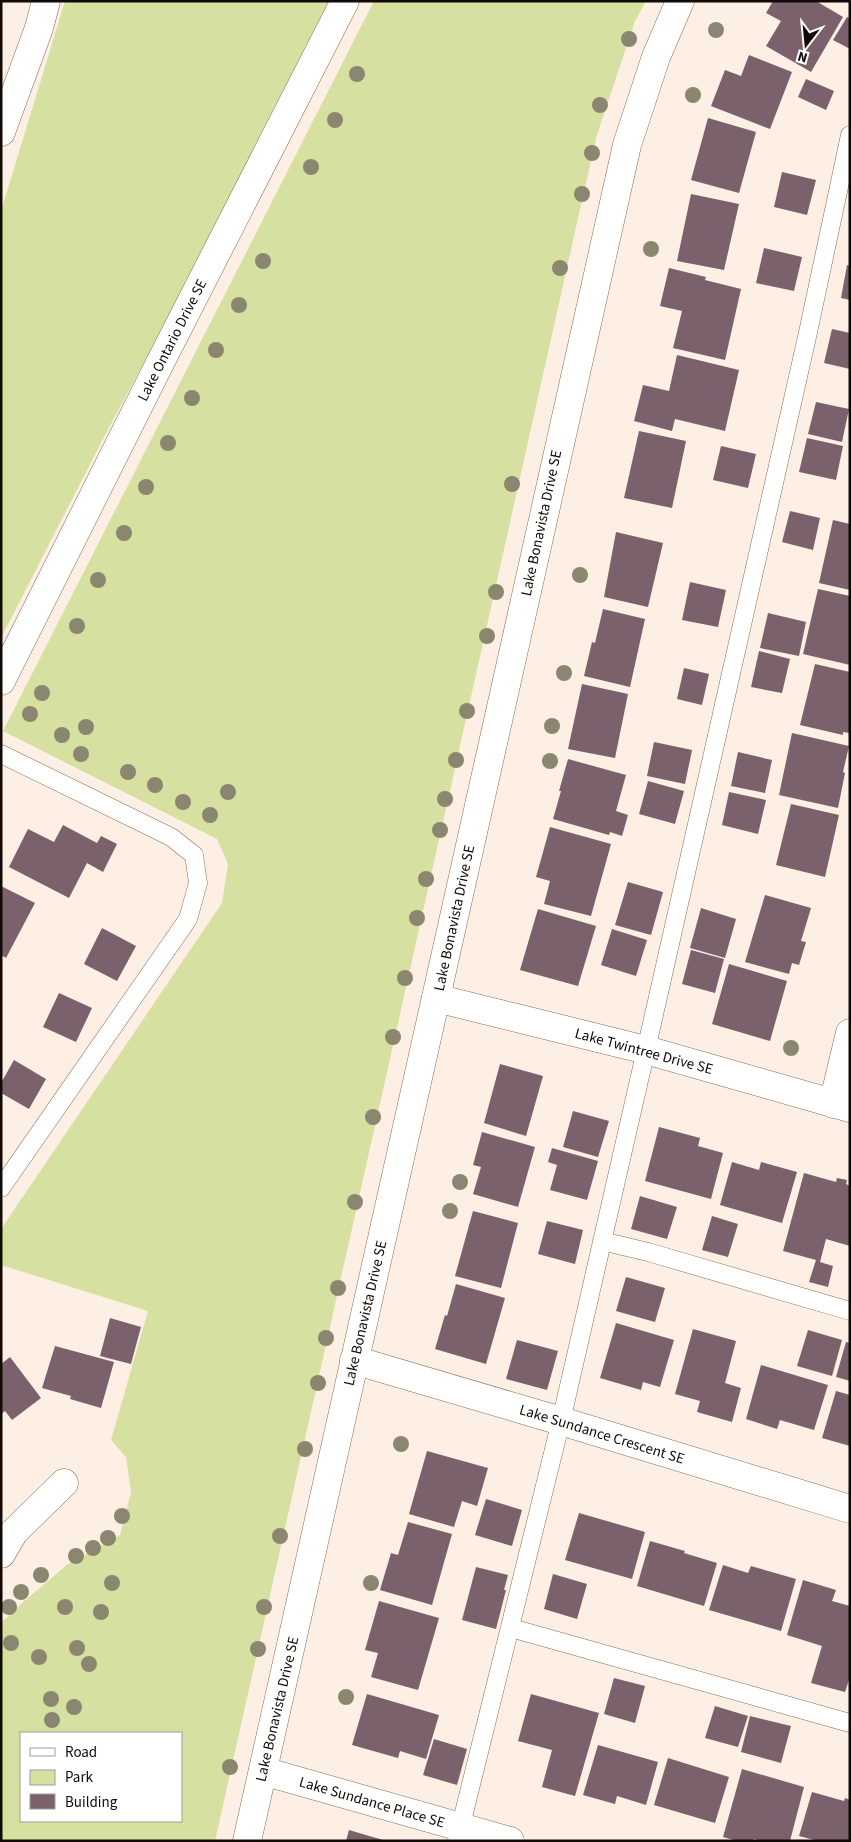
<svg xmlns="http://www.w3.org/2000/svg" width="851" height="1842" viewBox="0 0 851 1842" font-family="'Source Sans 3',sans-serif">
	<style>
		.green { fill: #d6e0a1; fill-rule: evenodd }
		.building { fill: #7b616b }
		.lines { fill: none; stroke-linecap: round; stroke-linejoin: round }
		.service-casing { stroke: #826d5c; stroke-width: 19 }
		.minor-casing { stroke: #826d5c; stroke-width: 29 }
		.tertiary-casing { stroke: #826d5c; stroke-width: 29 }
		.secondary-casing { stroke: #826d5c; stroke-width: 29 }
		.service { stroke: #fff; stroke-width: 18 }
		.minor { stroke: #fff; stroke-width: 28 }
		.tertiary { stroke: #fff; stroke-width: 28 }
		.secondary { stroke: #fff; stroke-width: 28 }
		.tree { fill: #8a866f }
		.labels { text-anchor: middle; stroke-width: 4; stroke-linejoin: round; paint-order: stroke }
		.street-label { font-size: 15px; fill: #110a05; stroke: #fff }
	</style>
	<rect width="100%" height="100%" fill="#fdefe3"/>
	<!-- green -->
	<path class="green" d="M65,1H337L103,439L1,638V211Z
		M374,1H646L635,21L596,138L215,1841H1V1623L22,1603L68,1564L120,1535L131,1492L126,1457L111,1440L148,1311L1,1265V1229L222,903L228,864L217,839L3,731ZM21,1733H181V1821H21Z"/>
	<!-- building -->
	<path class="building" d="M773,1H816L843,17L811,72L766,46L781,21L766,13Z
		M847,17L850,19V49L833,40Z
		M749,55L792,72L770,129L711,106L725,70L741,76Z
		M806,79L834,91L826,110L798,97Z
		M708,118L756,132L739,193L691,180Z
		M782,172L816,180L807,215L774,207Z
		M691,194L739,204L724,270L677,261Z
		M764,248L802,257L794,291L756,283Z
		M847,265L850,266V300L841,298Z
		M669,268L706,277L705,280L741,289L725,360L673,348L682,311L660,306Z
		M832,329L850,333V369L824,363Z
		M677,355L739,370L725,431L675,419L672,431L634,421L643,385L669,391Z
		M816,402L849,409L842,442L808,434Z
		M639,431L686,441L672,508L624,498Z
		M807,438L843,446L836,480L799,472Z
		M721,446L756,454L748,488L713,480Z
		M790,511L820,518L813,550L782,542Z
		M833,520L850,524V590L819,583Z
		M616,532L663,543L648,607L604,597Z
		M690,582L726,590L718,627L682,620Z
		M818,589L850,596V665L803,654Z
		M603,609L645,619L630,687L584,676L592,642L595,643Z
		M768,613L806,622L799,656L760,648Z
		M759,651L790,659L782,693L751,687Z
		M815,664L850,672L849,733L843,732V735L800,725Z
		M684,668L709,674L702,705L677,699Z
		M582,684L628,694L615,758L568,749Z
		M792,733L849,746L843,772L845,773L838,808L779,795Z
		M654,742L692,750L685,784L647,776Z
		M738,752L772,760L765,793L731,786Z
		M568,759L626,775L616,811L628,815L622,836L610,832L609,835L553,819L561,791H559Z
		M648,781L684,791L675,824L639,814Z
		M729,792L766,800L758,834L722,825Z
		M791,804L839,815L825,877L776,865Z
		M63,825L97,843L101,836L117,844L103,872L87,863L69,898L9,867L28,829L54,842Z
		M550,827L611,844L591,916L544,904L550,881L536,877Z
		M628,882L663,892L651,935L615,925Z
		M1,886L35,903L6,958L1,955Z
		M765,895L811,908L801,941L806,942L799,965L792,963L789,974L745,962Z
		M701,908L736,919L725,958L690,948Z
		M538,909L596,926L578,986L520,970Z
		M102,928L136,946L117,981L84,964Z
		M612,929L647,940L636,976L601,965Z
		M691,950L724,959L715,993L682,984Z
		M729,964L787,981L770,1041L712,1024Z
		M59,993L92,1008L76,1042L43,1027Z
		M14,1060L46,1079L29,1109L1,1093V1083Z
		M500,1064L543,1076L526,1136L484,1123Z
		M573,1111L609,1121L598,1157L563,1147Z
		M659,1127L700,1138L698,1146L723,1153L711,1199L645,1181Z
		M482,1132L535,1147L518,1207L473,1194L481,1167L473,1165Z
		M552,1148L598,1161L587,1200L550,1190L557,1165L548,1162Z
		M732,1162L759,1170L761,1162L797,1172L782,1223L720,1205Z
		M804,1173L836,1182L837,1178L847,1180L846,1184L850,1186V1246L826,1239L820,1262L833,1266L828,1287L809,1282L816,1260L783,1251Z
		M640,1196L677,1207L667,1239L631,1229Z
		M473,1211L518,1223L501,1288L455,1276Z
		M712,1216L738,1224L728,1257L702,1250Z
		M547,1221L583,1230L575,1264L538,1254Z
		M626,1277L665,1288L655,1322L616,1311Z
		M456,1284L505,1298L486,1364L435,1349L445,1315L447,1316Z
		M110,1318L141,1327L131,1364L100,1356Z
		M616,1323L674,1340L660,1387L643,1382L641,1390L600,1378Z
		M693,1329L736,1341L725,1383L741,1388L732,1422L697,1412L700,1401L675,1394Z
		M808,1330L842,1340L832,1376L797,1366Z
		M517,1340L558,1351L547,1390L506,1379Z
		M846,1342L850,1343V1381L836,1377Z
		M55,1346L114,1362L101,1408L70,1399L71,1396L42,1388Z
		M10,1357L41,1398L12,1420L5,1411L1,1414V1364Z
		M761,1365L828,1385L814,1430L780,1420L777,1429L746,1419Z
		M836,1391L850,1395V1446L822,1438Z
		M427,1451L488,1468L477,1506L462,1501L454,1527L409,1514Z
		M486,1499L522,1510L512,1546L475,1535Z
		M579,1513L645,1532L632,1579L565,1560Z
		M408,1522L452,1534L432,1605L380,1590L391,1553L398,1555Z
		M650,1541L685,1551L684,1553L717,1563L704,1606L637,1586Z
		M723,1565L748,1573L751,1566L796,1579L781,1631L709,1610Z
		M476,1567L508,1575L504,1590H506L496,1629L462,1620Z
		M553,1574L587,1584L577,1619L544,1609Z
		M803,1580L836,1590L832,1601L850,1606V1677L845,1692L811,1683L822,1646L787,1635Z
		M379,1601L439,1618L418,1690L371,1677L378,1653L365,1650Z
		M614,1678L645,1686L635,1723L604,1714Z
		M367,1694L439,1715L426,1759L400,1751L398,1758L352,1745Z
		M531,1694L599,1713L575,1796L542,1787L552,1750L518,1741Z
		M715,1706L748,1716L738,1747L705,1738Z
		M750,1716L791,1726L781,1763L741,1752Z
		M434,1739L467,1749L457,1785L423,1775Z
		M598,1745L658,1762L646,1805L617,1796L615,1804L583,1795Z
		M668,1758L729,1777L715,1823L654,1805Z
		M742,1769L804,1787L790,1841H761L754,1839L753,1841H737L723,1837Z
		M812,1792L844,1801L845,1798L850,1800V1841H818L799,1836Z
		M349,1830L383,1840V1841H346Z"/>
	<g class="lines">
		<defs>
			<path id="service" d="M1,754L171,837L194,855L198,883L188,919L1,1188
				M602,1241L648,1252L850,1311
				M511,1628L850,1723
				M457,1841L561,1421L646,1050L807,337L850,135"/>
			<path id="minor" d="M1,681L159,365L345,1
				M436,998L646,1050L850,1108
				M833,1104L850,1033
				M354,1360L561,1421L850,1509
				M1,1554L14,1532L64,1483
				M263,1771L510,1841"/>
			<path id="tertiary" d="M247,1841L627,145L656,57L680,1"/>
			<path id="secondary" d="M1,132L39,28L46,1"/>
		</defs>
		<!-- service casing -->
		<use href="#service" class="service-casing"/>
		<!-- minor casing -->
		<use href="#minor" class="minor-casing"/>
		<!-- tertiary casing -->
		<use href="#tertiary" class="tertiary-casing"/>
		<!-- secondary casing -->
		<use href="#secondary" class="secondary-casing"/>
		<!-- service -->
		<use href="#service" class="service"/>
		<!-- minor -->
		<use href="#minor" class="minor"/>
		<!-- tertiary -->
		<use href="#tertiary" class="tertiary"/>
		<!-- secondary -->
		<use href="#secondary" class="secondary"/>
	</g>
	<!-- trees -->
	<g class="tree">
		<circle cx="716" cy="30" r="8"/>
		<circle cx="629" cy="39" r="8"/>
		<circle cx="357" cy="74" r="8"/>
		<circle cx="693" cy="95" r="8"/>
		<circle cx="600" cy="105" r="8"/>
		<circle cx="335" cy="120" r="8"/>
		<circle cx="592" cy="153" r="8"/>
		<circle cx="311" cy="167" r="8"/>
		<circle cx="582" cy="194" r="8"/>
		<circle cx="651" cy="249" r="8"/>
		<circle cx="263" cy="261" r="8"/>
		<circle cx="560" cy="268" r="8"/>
		<circle cx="239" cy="305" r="8"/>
		<circle cx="216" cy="350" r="8"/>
		<circle cx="192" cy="398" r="8"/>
		<circle cx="168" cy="443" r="8"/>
		<circle cx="512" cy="484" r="8"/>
		<circle cx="146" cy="487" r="8"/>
		<circle cx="124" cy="533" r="8"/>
		<circle cx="580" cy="575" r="8"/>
		<circle cx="98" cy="580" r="8"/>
		<circle cx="496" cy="592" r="8"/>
		<circle cx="77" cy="626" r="8"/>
		<circle cx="487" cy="636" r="8"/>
		<circle cx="564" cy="673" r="8"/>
		<circle cx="42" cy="693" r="8"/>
		<circle cx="467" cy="711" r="8"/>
		<circle cx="30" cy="714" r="8"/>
		<circle cx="552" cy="726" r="8"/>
		<circle cx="86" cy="727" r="8"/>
		<circle cx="62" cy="735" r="8"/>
		<circle cx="81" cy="754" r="8"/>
		<circle cx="456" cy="760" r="8"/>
		<circle cx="550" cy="761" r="8"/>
		<circle cx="128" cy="772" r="8"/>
		<circle cx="155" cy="785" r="8"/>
		<circle cx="228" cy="792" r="8"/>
		<circle cx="445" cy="799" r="8"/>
		<circle cx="183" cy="802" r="8"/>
		<circle cx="210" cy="815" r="8"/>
		<circle cx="440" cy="830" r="8"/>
		<circle cx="426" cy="879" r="8"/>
		<circle cx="417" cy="918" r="8"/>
		<circle cx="405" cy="978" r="8"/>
		<circle cx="393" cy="1037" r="8"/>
		<circle cx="791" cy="1048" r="8"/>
		<circle cx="373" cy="1117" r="8"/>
		<circle cx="460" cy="1182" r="8"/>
		<circle cx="355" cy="1202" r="8"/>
		<circle cx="450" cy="1211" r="8"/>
		<circle cx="338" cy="1288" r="8"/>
		<circle cx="326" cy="1338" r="8"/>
		<circle cx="318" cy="1383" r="8"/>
		<circle cx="401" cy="1444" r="8"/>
		<circle cx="305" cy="1449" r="8"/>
		<circle cx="122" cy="1516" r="8"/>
		<circle cx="280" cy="1536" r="8"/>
		<circle cx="108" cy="1538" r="8"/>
		<circle cx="93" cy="1548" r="8"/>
		<circle cx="76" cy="1556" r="8"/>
		<circle cx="41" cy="1575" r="8"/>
		<circle cx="112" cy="1583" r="8"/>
		<circle cx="371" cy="1583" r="8"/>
		<circle cx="21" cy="1592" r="8"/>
		<circle cx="9" cy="1607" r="8"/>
		<circle cx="65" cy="1607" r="8"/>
		<circle cx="264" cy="1607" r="8"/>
		<circle cx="101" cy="1612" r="8"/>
		<circle cx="11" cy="1643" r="8"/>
		<circle cx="77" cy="1648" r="8"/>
		<circle cx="258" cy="1649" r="8"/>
		<circle cx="39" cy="1657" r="8"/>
		<circle cx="89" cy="1664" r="8"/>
		<circle cx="346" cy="1697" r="8"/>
		<circle cx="51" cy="1699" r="8"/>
		<circle cx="74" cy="1707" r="8"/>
		<circle cx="52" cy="1720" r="8"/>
		<circle cx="230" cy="1767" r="8"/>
	</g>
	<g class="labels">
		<!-- street labels -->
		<g class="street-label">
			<text transform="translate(172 340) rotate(-63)" y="5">Lake Ontario Drive SE</text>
			<text transform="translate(541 523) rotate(-78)" y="5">Lake Bonavista Drive SE</text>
			<text transform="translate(454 918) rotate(-78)" y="5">Lake Bonavista Drive SE</text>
			<text transform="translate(644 1051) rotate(15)" y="5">Lake Twintree Drive SE</text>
			<text transform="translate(365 1313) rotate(-77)" y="5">Lake Bonavista Drive SE</text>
			<text transform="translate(602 1434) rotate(17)" y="5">Lake Sundance Crescent SE</text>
			<text transform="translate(277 1709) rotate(-77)" y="5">Lake Bonavista Drive SE</text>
			<text transform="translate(372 1802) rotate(16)" y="5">Lake Sundance Place SE</text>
		</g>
	</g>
	<!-- border -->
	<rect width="851" height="1842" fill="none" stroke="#110a05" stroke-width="5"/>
	<!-- legend -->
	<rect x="20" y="1732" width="162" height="90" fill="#ffffff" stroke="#a09d9b"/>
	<rect x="30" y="1748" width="25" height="8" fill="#ffffff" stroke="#a09d9b"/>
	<text x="65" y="1757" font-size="15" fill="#110a05">Road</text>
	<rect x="30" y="1770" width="25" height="15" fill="#d6e0a1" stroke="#a09d9b"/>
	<text x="65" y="1782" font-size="15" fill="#110a05">Park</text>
	<rect x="30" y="1794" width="25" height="15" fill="#7b616b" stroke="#a09d9b"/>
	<text x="65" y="1807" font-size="15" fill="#110a05">Building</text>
	<!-- north arrow -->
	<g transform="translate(806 45) rotate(196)" stroke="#ffffff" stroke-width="4" paint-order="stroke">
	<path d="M0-4L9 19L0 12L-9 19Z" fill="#110a05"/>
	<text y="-8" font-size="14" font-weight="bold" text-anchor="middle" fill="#110a05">N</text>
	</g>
</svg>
